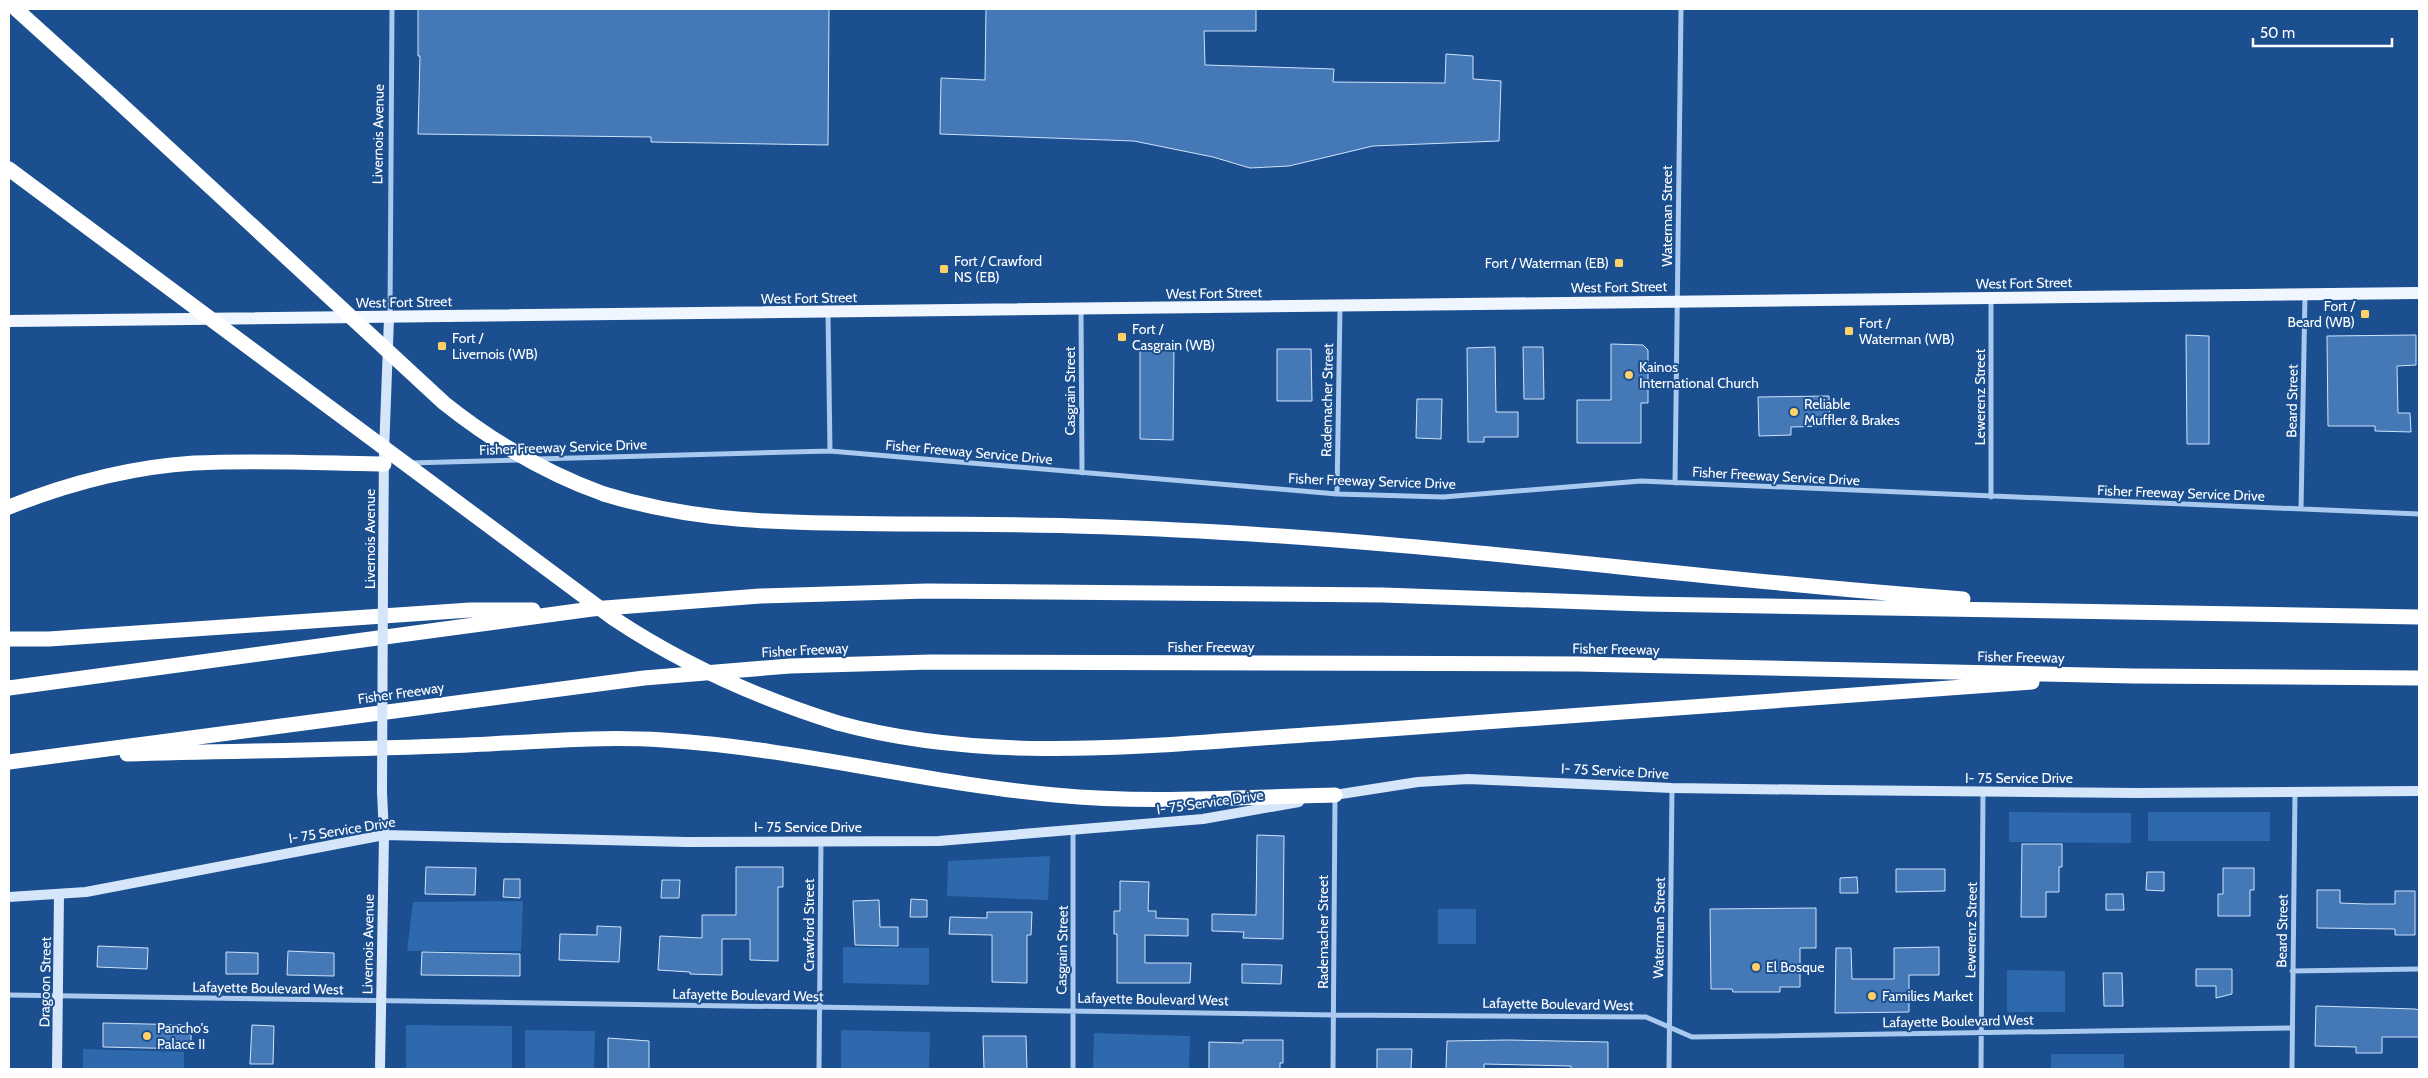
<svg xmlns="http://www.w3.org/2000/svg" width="2428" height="1078" viewBox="0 0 2428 1078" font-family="Cabin,sans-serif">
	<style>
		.green { fill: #2e69ad }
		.building { fill: #4478b7; stroke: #cfe3fa }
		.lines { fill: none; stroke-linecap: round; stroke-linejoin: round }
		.street { stroke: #a9c9ee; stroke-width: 5 }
		.secondary { stroke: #d6e6fa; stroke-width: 10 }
		.primary { stroke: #f0f6ff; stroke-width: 12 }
		.highway { stroke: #fff; stroke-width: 15 }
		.secondary-bridge { stroke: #d6e6fa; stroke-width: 10 }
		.highway-bridge { stroke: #fff; stroke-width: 15 }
		.poi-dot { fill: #ffd166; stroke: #1b4f8f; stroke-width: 2 }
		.labels { text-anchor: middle; stroke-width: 4; stroke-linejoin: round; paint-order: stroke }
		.street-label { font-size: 14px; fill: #fff; stroke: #1b4f8f }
		.poi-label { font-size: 14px; fill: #fff; stroke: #1b4f8f; text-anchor: start }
	</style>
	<rect width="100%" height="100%" fill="#1b4f8f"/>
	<!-- green -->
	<path class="green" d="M2009,812L2131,813V843L2009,842Z
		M2148,812H2270V841H2148Z
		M1050,856L1048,900L947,896L948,861Z
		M523,901L521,951H407L413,902Z
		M1438,909H1476V944H1438Z
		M843,947L929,948V985L843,983Z
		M2007,970L2065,971V1012H2007Z
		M406,1025L512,1026V1069H406Z
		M525,1030L595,1031L594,1069H525Z
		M841,1030L930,1032L929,1069H841Z
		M1094,1033L1190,1036L1189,1069H1093Z
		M83,1049L184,1052V1069H83Z
		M2051,1054H2124V1069H2051Z"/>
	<!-- building -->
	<path class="building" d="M418,9H829L828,145L651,142V137L418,134L420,56H418Z
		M986,9H1256V31H1204L1205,65L1334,69L1333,82L1445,83L1446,54L1473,56V79L1501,81L1499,141L1373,146L1289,166L1250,168L1213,157L1134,141L940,134L941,78L985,80Z
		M2186,335L2209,336V444H2187Z
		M2416,335V365L2397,366L2398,413H2410L2411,432L2375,431V426H2328L2327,336Z
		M1611,344L1643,345L1648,350V403H1641V443H1577V400H1611Z
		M1140,347L1174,348L1173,440L1140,439Z
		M1495,347L1496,412H1518V437H1484V442H1468L1467,348Z
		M1523,347H1543L1544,399H1524Z
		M1277,349H1311L1312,401H1277Z
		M1829,396L1830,426L1791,427V435L1759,436L1758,397Z
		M1417,399H1442L1441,439L1416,438Z
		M1257,835L1284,836L1283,939L1243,938L1244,932L1212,931V914L1256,915Z
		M2022,844H2062V867H2059V892H2046V917H2021Z
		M426,867L476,868L475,895L425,894Z
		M736,867H783V887H778V961L750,960V939H722V975L690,974V972L658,970L660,936L702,938V915H736Z
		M2223,868H2254V890H2250V916H2218V894H2223Z
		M1896,869H1945V891L1896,892Z
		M2147,872H2164V891L2146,890Z
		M1857,877L1858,893H1840V878Z
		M504,879H520V898L503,897Z
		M662,880H680L679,898H661Z
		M1120,881L1149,882L1148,911H1156V918L1188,919V936L1145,935V963H1191L1190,983H1117V934H1114V911H1120Z
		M2317,890H2340V903L2366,904H2395V891H2415V935H2395V929L2317,928Z
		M2106,894H2123L2124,910H2106Z
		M911,899L927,900V917H910Z
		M879,900L880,927H898V946L855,945L853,901Z
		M1816,908V948H1800V987H1780V992H1733L1732,989H1711L1710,909Z
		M987,912H1032L1031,935H1027V983L992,982V935L949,934L950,917L987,918Z
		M597,926L621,927L619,962L559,960L560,934L597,935Z
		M98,946L148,948L147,969L97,967Z
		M1939,947V975H1909V1012L1835,1013L1836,948H1851L1852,979H1894V948Z
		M288,951L334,953V976L287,975Z
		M226,952L258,953V974H226Z
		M422,952L520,954V976L421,975Z
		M1242,964L1282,965L1281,984L1242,983Z
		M2196,969H2232V994L2216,998V986H2196Z
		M2103,973H2122L2123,1006H2104Z
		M2316,1006L2415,1009L2419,1010V1037H2382V1053H2356V1047L2315,1046Z
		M103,1023L191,1025V1049L103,1047Z
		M252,1025L274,1026L273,1064H250Z
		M983,1036H1026L1027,1069H984Z
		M608,1038L649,1041V1069H608Z
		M1243,1040H1283V1063H1280V1069H1209V1042L1243,1043Z
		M1507,1040L1608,1042V1069H1571V1066L1484,1064V1069H1446L1447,1041Z
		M1377,1049H1412L1411,1069H1377Z"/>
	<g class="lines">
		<!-- street -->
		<path class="street" d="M1991,298V497
			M1081,310L1082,473
			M828,313L830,451
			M390,315L392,9
			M537,459L830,451L1337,494L1443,497L1641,481L2419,514
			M410,463L519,460
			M1675,483L1681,9
			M1337,494L1340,307
			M2301,509L2305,295
			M2292,971L2419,969
			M9,995L1334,1015L1646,1017L1692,1037L2292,1028
			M819,1069L821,841
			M1073,1069V831
			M1333,1069L1335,797
			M1669,1069L1672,788
			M1981,1069L1983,791
			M2292,1069L2295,792"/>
		<!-- secondary -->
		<path class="secondary" d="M383,575L384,452L389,318
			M1328,796L1418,782L1468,779L1672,788L1829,790L2137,793L2419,791
			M9,897L86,892L384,835L687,842L939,841L1203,819L1299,802
			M57,1069L59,894
			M380,1069L384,835L382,792"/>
		<!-- primary -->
		<path class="primary" d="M9,321L2419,293"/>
		<!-- highway -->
		<path class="highway" d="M16,9L111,95
			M604,494C704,525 800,523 903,524C994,524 1086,525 1177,530C1440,542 1701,580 1963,599
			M9,507C67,484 130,467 194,463C257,460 321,463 384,464
			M9,639H49L470,610H533
			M9,688L592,609L760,596L927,591L1383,595L1645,604L2419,617
			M838,723C999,767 1170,743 1335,733C1567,717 1799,698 2032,682
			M127,754C233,751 338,750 444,746C517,744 590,735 663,740C795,748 923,783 1055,795C1147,804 1242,797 1335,795
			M9,762L644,678L790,666L931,662L1578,664L2133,676L2419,678"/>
		<!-- secondary-bridge -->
		<path class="secondary-bridge" d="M382,792L383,575"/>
		<!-- highway-bridge -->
		<path class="highway-bridge" d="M111,95L444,403C493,442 545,473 604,494
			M9,169L613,618C682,664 758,698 838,723"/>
	</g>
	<!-- markers -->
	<g class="poi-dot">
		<rect x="1614" y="258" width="10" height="10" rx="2.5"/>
		<rect x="939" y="264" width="10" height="10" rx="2.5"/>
		<rect x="2360" y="309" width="10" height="10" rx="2.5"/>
		<rect x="1844" y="326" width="10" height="10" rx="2.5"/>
		<rect x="1117" y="332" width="10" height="10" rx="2.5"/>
		<rect x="437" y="341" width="10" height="10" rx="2.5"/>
		<circle cx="1629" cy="375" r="5"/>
		<circle cx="1794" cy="412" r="5"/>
		<circle cx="1756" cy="967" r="5"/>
		<circle cx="1872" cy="996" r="5"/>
		<circle cx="147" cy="1036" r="5"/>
	</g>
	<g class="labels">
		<!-- street labels -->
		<g class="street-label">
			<text transform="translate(378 134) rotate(-89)" y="5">Livernois Avenue</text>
			<text transform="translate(1667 216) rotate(-90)" y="5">Waterman Street</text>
			<text transform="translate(2024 283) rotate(-1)" y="5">West Fort Street</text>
			<text transform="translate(1619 287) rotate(-1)" y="5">West Fort Street</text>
			<text transform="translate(1214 293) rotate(-1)" y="5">West Fort Street</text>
			<text transform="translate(809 298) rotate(-1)" y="5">West Fort Street</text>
			<text transform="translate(404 302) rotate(-1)" y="5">West Fort Street</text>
			<text transform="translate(1070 391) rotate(-90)" y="5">Casgrain Street</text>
			<text transform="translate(1980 397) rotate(-90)" y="5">Lewerenz Street</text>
			<text transform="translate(1327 400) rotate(-89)" y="5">Rademacher Street</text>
			<text transform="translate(2292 401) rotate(-89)" y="5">Beard Street</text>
			<text transform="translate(563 447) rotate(-2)" y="5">Fisher Freeway Service Drive</text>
			<text transform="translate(969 452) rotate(5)" y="5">Fisher Freeway Service Drive</text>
			<text transform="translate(1776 476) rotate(3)" y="5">Fisher Freeway Service Drive</text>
			<text transform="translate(1372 481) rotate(2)" y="5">Fisher Freeway Service Drive</text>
			<text transform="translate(2181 493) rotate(2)" y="5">Fisher Freeway Service Drive</text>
			<text transform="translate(370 539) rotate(-90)" y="5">Livernois Avenue</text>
			<text x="1211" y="652">Fisher Freeway</text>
			<text transform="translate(1616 649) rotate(1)" y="5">Fisher Freeway</text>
			<text transform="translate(805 650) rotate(-3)" y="5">Fisher Freeway</text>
			<text transform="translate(2021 657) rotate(1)" y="5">Fisher Freeway</text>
			<text transform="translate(401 693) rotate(-8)" y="5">Fisher Freeway</text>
			<text transform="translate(1615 771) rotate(3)" y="5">I- 75 Service Drive</text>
			<text x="2019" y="783">I- 75 Service Drive</text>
			<text transform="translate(1210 802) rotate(-8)" y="5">I- 75 Service Drive</text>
			<text x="808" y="832">I- 75 Service Drive</text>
			<text transform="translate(342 830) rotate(-9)" y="5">I- 75 Service Drive</text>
			<text transform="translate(809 925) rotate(-90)" y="5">Crawford Street</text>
			<text transform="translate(1659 928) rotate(-89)" y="5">Waterman Street</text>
			<text transform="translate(1971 930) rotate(-89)" y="5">Lewerenz Street</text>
			<text transform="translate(2282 931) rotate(-89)" y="5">Beard Street</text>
			<text transform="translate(1323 932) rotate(-90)" y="5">Rademacher Street</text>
			<text transform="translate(368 944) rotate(-89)" y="5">Livernois Avenue</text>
			<text transform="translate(1062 950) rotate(-89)" y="5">Casgrain Street</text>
			<text transform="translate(45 982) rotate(-89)" y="5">Dragoon Street</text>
			<text transform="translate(268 988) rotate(1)" y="5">Lafayette Boulevard West</text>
			<text transform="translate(748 995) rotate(1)" y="5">Lafayette Boulevard West</text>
			<text transform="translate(1153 999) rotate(1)" y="5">Lafayette Boulevard West</text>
			<text transform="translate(1558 1004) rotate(1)" y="5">Lafayette Boulevard West</text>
			<text transform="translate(1958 1021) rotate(-1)" y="5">Lafayette Boulevard West</text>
		</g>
		<!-- poi labels -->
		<g class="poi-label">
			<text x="954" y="266">Fort / Crawford<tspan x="954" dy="16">NS (EB)</tspan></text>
			<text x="1609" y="268" text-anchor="end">Fort / Waterman (EB)</text>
			<text x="2355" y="311" text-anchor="end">Fort /<tspan x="2355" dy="16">Beard (WB)</tspan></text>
			<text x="1859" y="328">Fort /<tspan x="1859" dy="16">Waterman (WB)</tspan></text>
			<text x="1132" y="334">Fort /<tspan x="1132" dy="16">Casgrain (WB)</tspan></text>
			<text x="452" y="343">Fort /<tspan x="452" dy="16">Livernois (WB)</tspan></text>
			<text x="1639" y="372">Kainos<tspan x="1639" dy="16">International Church</tspan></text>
			<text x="1804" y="409">Reliable<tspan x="1804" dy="16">Muffler &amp; Brakes</tspan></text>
			<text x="1766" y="972">El Bosque</text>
			<text x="1882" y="1001">Families Market</text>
			<text x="157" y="1033">Pancho's<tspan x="157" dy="16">Palace II</tspan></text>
		</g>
	</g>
	<!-- border -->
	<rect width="2428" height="1078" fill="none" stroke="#ffffff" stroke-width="20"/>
	<!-- scale -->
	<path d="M2253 38v8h139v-8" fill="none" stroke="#ffffff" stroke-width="2.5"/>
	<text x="2260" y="38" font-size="15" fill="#ffffff" stroke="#1b4f8f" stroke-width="4" paint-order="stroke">50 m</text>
</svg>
